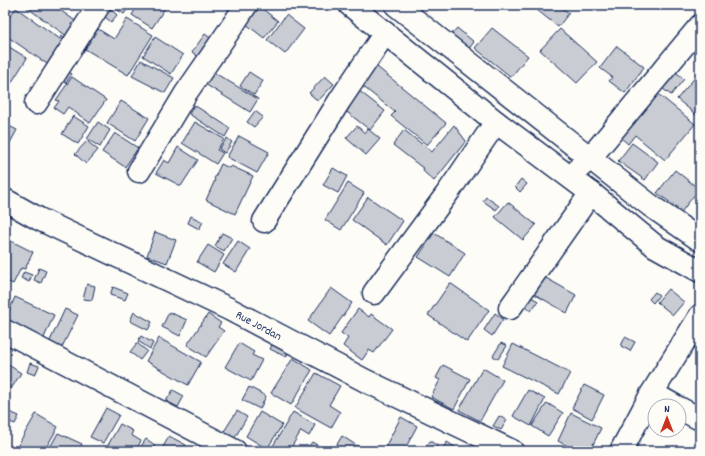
<svg xmlns="http://www.w3.org/2000/svg" width="705" height="456" viewBox="0 0 705 456" font-family="Dekko,sans-serif">
	<style>
		.building { fill: #c9ccd3; stroke: #1b2f5e }
		.lines { fill: none; stroke-linecap: round; stroke-linejoin: round }
		.minor-casing { stroke: #1b2f5e; stroke-width: 25 }
		.major-casing { stroke: #1b2f5e; stroke-width: 25 }
		.minor { stroke: #fdfcf7; stroke-width: 22 }
		.major { stroke: #fdfcf7; stroke-width: 22 }
		.labels { text-anchor: middle; stroke-width: 3; stroke-linejoin: round; paint-order: stroke }
		.street-label { font-size: 12px; fill: #1b2f5e; stroke: #fdfcf7 }
	</style>
	<rect width="100%" height="100%" fill="#fdfcf7"/>
	<filter id="ink" filterUnits="userSpaceOnUse"><feTurbulence type="fractalNoise" baseFrequency=".025" numOctaves="2"/><feDisplacementMap in="SourceGraphic" scale="8" xChannelSelector="R" yChannelSelector="G"/><feConvolveMatrix kernelMatrix="1 2 1 2 8 2 1 2 1" color-interpolation-filters="sRGB"/></filter>
	<g filter="url(#ink)">
		<!-- building -->
		<path class="building" d="M27,5H53L81,25L71,39L26,7Z
			M110,5H130L124,14Z
			M138,5H167L152,28L132,15Z
			M223,5H236L231,11Z
			M531,5H558L569,13L558,27Z
			M260,7L278,21L264,38L246,24Z
			M16,8L60,39L62,36L71,43L53,68L5,35V23Z
			M111,9L117,15L111,22L104,16Z
			M286,15L304,29L285,54L267,40Z
			M127,19L153,35L128,75L85,49L98,29L114,39Z
			M457,28L474,42L467,51L449,37Z
			M492,28L528,56L511,77L475,48Z
			M560,29L597,62L577,83L540,50Z
			M205,34L213,40L200,58L192,52Z
			M155,37L183,55L171,74L143,56Z
			M6,45L27,58L10,85L5,82V47Z
			M617,46L644,67L625,93L609,81L612,77L600,68Z
			M141,60L174,78L165,93L132,76Z
			M371,62L446,123L427,145L391,116L395,112L356,81Z
			M208,69L258,99L250,112L200,81Z
			M65,70L72,74L66,83L59,79Z
			M249,72L263,81L254,95L240,86Z
			M676,72L684,79L671,95L662,88Z
			M697,75L700,78V118L677,99Z
			M325,76L334,84L318,101L309,93Z
			M72,77L106,100L90,123L68,107L63,114L54,108L59,101L56,100Z
			M358,90L385,111L370,130L343,109Z
			M657,93L695,124L665,160L635,135L628,144L620,137Z
			M121,101L149,118L135,141L107,123Z
			M194,105L230,128L225,137L189,114Z
			M255,111L263,117L254,127L247,122Z
			M73,116L89,126L78,144L62,134Z
			M98,122L110,130L100,147L87,139Z
			M195,122L224,139L217,150L223,153L216,164L182,143Z
			M5,124L17,130L5,152Z
			M454,125L466,141L434,181L423,171L424,169L393,145L404,130L432,152Z
			M357,126L365,133L368,129L380,139L366,155L346,138Z
			M115,133L138,148L125,167L102,152Z
			M239,136L269,152L257,173L227,157Z
			M227,138L232,142L225,153L219,149Z
			M87,141L98,150L86,164L75,154Z
			M632,143L658,162L645,180L618,161Z
			M178,147L198,160L181,186L156,173L164,160L169,163Z
			M221,164L229,168L231,166L253,176L235,214L206,200L215,180L214,179Z
			M333,168L347,176L338,193L323,185Z
			M675,170L699,189L682,211L657,193Z
			M521,179L527,184L520,192L515,187Z
			M348,183L364,193L341,230L325,220Z
			M368,197L403,221L387,245L352,220Z
			M486,197L499,206L496,210L483,201Z
			M508,202L536,225L523,240L495,217Z
			M191,216L203,222L199,229L188,223Z
			M155,232L176,240L167,263L147,256Z
			M222,233L232,238L224,251L215,246Z
			M434,233L465,253L450,277L418,257Z
			M9,240L33,252L25,269L21,268L13,284L5,280V249Z
			M238,241L250,249L236,272L223,264Z
			M208,245L224,255L214,272L197,262Z
			M39,268L46,271L41,283L34,280Z
			M24,272L32,275L29,282L21,278Z
			M539,274L576,295L567,313L529,291Z
			M450,283L489,310L467,342L428,315Z
			M87,284L95,286L92,300L83,299Z
			M113,287L128,293L125,300L110,295Z
			M331,288L352,303L329,336L308,321Z
			M668,289L684,302L673,315L657,302Z
			M655,292L659,295L653,303L649,299Z
			M15,297L54,315L43,340L5,323V320Z
			M531,297L538,301L531,311L524,306Z
			M65,309L78,315L60,351L48,345Z
			M358,309L369,317L371,314L392,329L374,353L369,350L362,360L343,346L348,338L341,333Z
			M134,312L152,322L148,330L130,321Z
			M169,312L187,320L180,336L162,327Z
			M495,313L503,319L492,336L484,330Z
			M208,314L221,323L218,327L224,331L206,357L187,345Z
			M141,336L153,343L150,349L138,341Z
			M625,337L635,342L630,351L621,346Z
			M159,338L201,362L188,385L146,361Z
			M275,339L291,347L286,357L270,349Z
			M137,343L147,351L140,360L130,352Z
			M239,343L254,352L252,355L262,360L251,381L225,367Z
			M501,343L507,346L498,359L493,356Z
			M513,344L570,373L559,394L502,366Z
			M293,358L312,370L291,405L271,393Z
			M30,363L39,366L35,375L27,372Z
			M7,364L21,373L11,389L5,385V367Z
			M443,365L470,379L454,409L431,397L440,380L436,378Z
			M483,368L503,380L480,421L459,410Z
			M316,373L340,386L329,405L340,412L331,428L295,408Z
			M584,385L604,395L592,419L572,408Z
			M249,387L266,396L260,409L242,400Z
			M173,390L184,396L178,407L166,401Z
			M528,390L545,399L531,426L513,416Z
			M547,403L563,413L548,436L532,426Z
			M106,408L119,415L103,443L90,437Z
			M5,410L19,416L15,424L5,420Z
			M237,411L247,417L234,439L223,433Z
			M260,412L282,425L267,449L246,436Z
			M293,412L315,425L309,436L301,431L289,451H270Z
			M571,413L601,428L590,451H577L558,441Z
			M36,414L58,427L44,451H28L18,445Z
			M499,416L507,420L501,430L493,426Z
			M401,417L417,426L405,449L409,451H383Z
			M120,424L133,431L131,435L141,441L135,451H119L108,445Z
			M58,433L82,444L79,450L80,451H48Z
			M169,436L186,445L183,451H161Z
			M342,436L365,451H333Z
			M146,439L155,445L151,451H138Z
			M430,441L438,446L434,451H423Z
			M312,442L324,449L323,451H305Z
			M447,442L461,451H441Z"/>
		<g class="lines">
			<defs>
				<path id="minor" d="M396,5L651,206L700,240
					M36,103L99,5
					M580,167L590,158L700,26
					M139,171L186,93L233,25L246,5
					M5,200L39,219L229,309L366,381L512,451
					M264,221L340,100L385,33
					M374,293L449,191L496,122
					M510,308L591,193
					M5,331L235,451
					M652,393L675,406
					M679,408L700,419
					M621,451L652,393L700,316"/>
				<path id="major" d="M350,5L496,122L591,193L655,246L700,271"/>
			</defs>
			<!-- minor casing -->
			<use href="#minor" class="minor-casing"/>
			<!-- major casing -->
			<use href="#major" class="major-casing"/>
			<!-- minor -->
			<use href="#minor" class="minor"/>
			<!-- major -->
			<use href="#major" class="major"/>
		</g>
	</g>
	<g class="labels">
		<!-- street labels -->
		<g class="street-label">
			<text transform="translate(259 325) rotate(28)" y="4">Rue Jordan</text>
		</g>
	</g>
	<!-- margin -->
	<rect width="705" height="456" fill="none" stroke="#fdfcf7" stroke-width="20"/>
	<rect x="10" y="10" width="685" height="436" fill="none" stroke="#1b2f5e" stroke-width="1.5" filter="url(#ink)"/>
	<!-- north arrow -->
	<g transform="translate(667 418)"><circle r="19" fill="#fdfcf7" stroke="#a3aaba"/>
	<path d="M0-3L7 15L0 10L-7 15Z" fill="#c8321e"/>
	<text y="-6" font-size="11" font-weight="bold" text-anchor="middle" fill="#1b2f5e">N</text>
	</g>
</svg>
